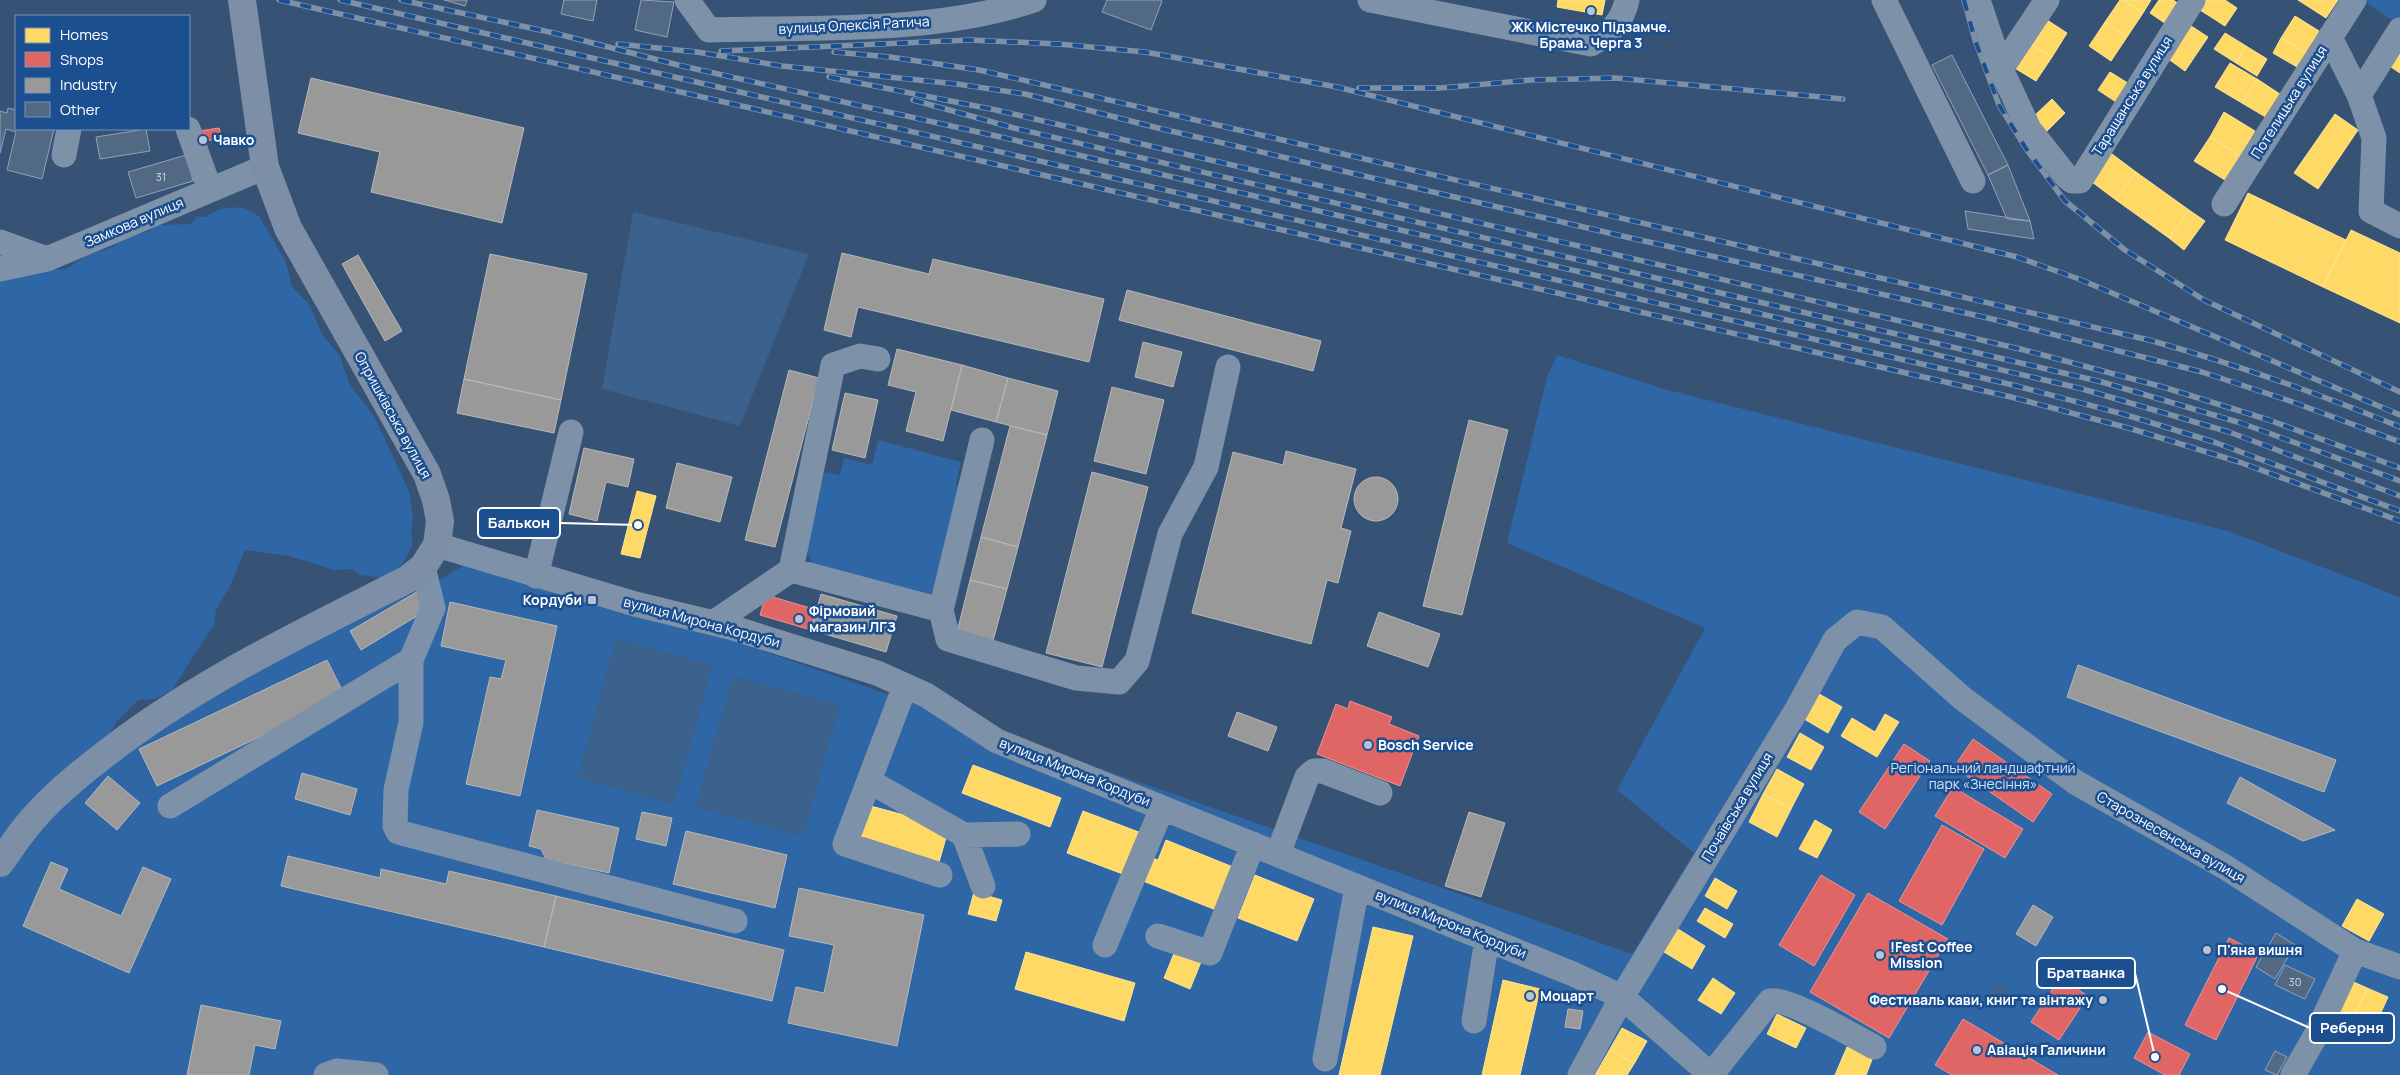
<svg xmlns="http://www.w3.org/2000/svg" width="2400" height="1075" viewBox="0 0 2400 1075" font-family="Manrope,sans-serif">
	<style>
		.green { fill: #2f66a5 }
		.water { fill: #3b618d }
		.homes { fill: #ffd966; stroke: #ffe494 }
		.shops { fill: #e06666; stroke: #e99494 }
		.industry { fill: #999; stroke: #b8b8b8 }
		.building { fill: #526984; stroke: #92a2b6 }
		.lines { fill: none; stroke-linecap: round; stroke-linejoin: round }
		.minor { stroke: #7d92a8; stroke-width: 25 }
		.major { stroke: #7d8ea7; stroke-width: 28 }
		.rail-casing { stroke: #7e92a7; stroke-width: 5.5 }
		.rail { stroke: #1b4f8f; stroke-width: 4; stroke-dasharray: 11; stroke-linecap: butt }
		.poi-dot { fill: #b9c2ce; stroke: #1b4f8f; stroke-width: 2 }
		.labels { text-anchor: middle; stroke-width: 5; stroke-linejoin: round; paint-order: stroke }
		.number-label { font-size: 11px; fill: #d4dae0 }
		.street-label { font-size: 14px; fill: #fff; stroke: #1b4f8f }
		.poi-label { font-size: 14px; font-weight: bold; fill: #fff; stroke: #1b4f8f; text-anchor: start }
		.park-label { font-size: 14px; fill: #cfe3fa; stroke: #1b4f8f }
		.leader { fill: none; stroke: #fff; stroke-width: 2 }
		.callout-dot { fill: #fff; stroke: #1b4f8f; stroke-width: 2 }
		.callout { fill: #1b4f8f; stroke: #fff; stroke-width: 2 }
		.callout-label { font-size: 15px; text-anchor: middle; font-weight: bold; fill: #fff }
	</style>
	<rect width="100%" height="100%" fill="#365274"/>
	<!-- green -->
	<path class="green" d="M2362,0H2400V21L2398,24Z
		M242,207L259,216L286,262L292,287L309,304L322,334L340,356L350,385L374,416L409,491L413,517L411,532L413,544L403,564L384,578L359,575L352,569L334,570L289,556L245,550L230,586L216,610L214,624L172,690L155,699L138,700L117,721L109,735L0,845V274L66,269L88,255L113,247L123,238L147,232L157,225L191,224L197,217H205L219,209Z
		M1557,355L1668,390L2228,531L2400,597V1075H0V873L88,773L202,699L418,588L438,581L466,564L692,626L1632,954L1694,853L1617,790L1705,628L1507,543L1547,377Z
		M878,440L961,462L956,484L961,491L935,597L815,567L805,549L825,472L840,475L844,458L872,465Z"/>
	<!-- water -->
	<path class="water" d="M633,212L809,254L740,426L602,389Z
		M616,638L713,665L674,805L577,778Z
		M733,675L840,705L803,837L695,807Z
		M1997,983L2010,990L1996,1012L1984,1004Z"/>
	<!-- homes -->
	<path class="homes" d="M1558,0H1605L1602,15L1557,7Z
		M2120,0H2123L2143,13L2127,37L2105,22Z
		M2123,0H2151L2143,13Z
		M2159,0H2173L2182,6L2169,26L2150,13Z
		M2206,0H2225L2237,8L2225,26L2200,10Z
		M2298,0H2338L2326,18Z
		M2295,16L2319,31L2306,53L2281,38Z
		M2044,18L2067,33L2052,57L2029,43Z
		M2105,22L2127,37L2111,61L2089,46Z
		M2185,22L2208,37L2185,71L2163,55Z
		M2225,33L2246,46L2236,63L2214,49Z
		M2281,38L2306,53L2297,67L2273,53Z
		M2029,43L2052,57L2036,81L2013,67Z
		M2246,46L2267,59L2257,76L2236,63Z
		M2400,53V73L2391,67Z
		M2230,63L2257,79L2242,103L2215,87Z
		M2110,72L2131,85L2119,104L2098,90Z
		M2257,79L2283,96L2269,119L2242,103Z
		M2052,99L2065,113L2046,132L2032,118Z
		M2224,112L2255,131L2240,156L2210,137Z
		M2335,114L2358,130L2318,189L2294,173Z
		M2210,137L2240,156L2225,180L2194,161Z
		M2108,151L2136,172L2116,200L2088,179Z
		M2136,172L2189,210L2169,238L2116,200Z
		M2248,193L2346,240L2323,287L2225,240Z
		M2189,210L2205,221L2184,250L2169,238Z
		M2351,230L2400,253V323L2323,287Z
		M637,491L656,496L640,558L621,554Z
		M1814,691L1842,707L1828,733L1799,716Z
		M1885,714L1899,722L1877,757L1841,736L1852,718L1875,732Z
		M1800,733L1824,747L1811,770L1787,757Z
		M973,765L1061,798L1050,827L962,793Z
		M1777,769L1804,784L1791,809L1763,794Z
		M1763,794L1791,809L1777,837L1749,822Z
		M867,805L949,827L938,866L857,843Z
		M1083,811L1144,834L1128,876L1067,853Z
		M1815,820L1832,830L1817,858L1799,849Z
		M1166,840L1233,867L1216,910L1138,879L1148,856L1158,860Z
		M1255,875L1314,899L1297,941L1238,918Z
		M1715,878L1737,891L1727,909L1705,896Z
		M974,892L1002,900L996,921L968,914Z
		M2357,899L2384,914L2369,941L2342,926Z
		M1705,908L1733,924L1725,938L1697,921Z
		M1373,927L1413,936L1380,1075H1339Z
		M1678,929L1705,946L1692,969L1664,952Z
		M1175,951L1201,962L1190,989L1164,978Z
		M1026,952L1135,983L1124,1021L1015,989Z
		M1713,978L1735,993L1721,1014L1698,1000Z
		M2347,979L2367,988L2352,1021L2332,1011Z
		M1503,980L1540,989L1520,1075H1482Z
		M2367,988L2388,997L2373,1030L2352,1021Z
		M1777,1014L1806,1028L1796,1048L1767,1034Z
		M1622,1028L1647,1041L1634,1064L1610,1049Z
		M1847,1047L1873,1057L1866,1075H1835Z
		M1610,1049L1634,1064L1627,1075H1595Z"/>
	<!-- shops -->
	<path class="shops" d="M219,128L222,138L201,142L199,131Z
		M766,595L817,610L811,630L760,615Z
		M1350,701L1392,717L1389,724L1419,736L1400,786L1317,754L1336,704L1348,709Z
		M1973,739L2052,794L2033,822L1954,767Z
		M1904,744L1930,761L1885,829L1859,812Z
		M1953,787L2023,829L2005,858L1935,816Z
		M1942,825L1984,849L1942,925L1899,901Z
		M1821,875L1855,895L1814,966L1779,945Z
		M1868,893L1948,939L1889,1038L1810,992Z
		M2229,938L2259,953L2216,1040L2185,1025Z
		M2060,978L2088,996L2059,1040L2031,1022Z
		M1963,1019L2058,1075H1952L1935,1065Z
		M2148,1032L2190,1054L2179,1075H2165L2134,1058Z"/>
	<!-- industry -->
	<path class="industry" d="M311,78L524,128L502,223L371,192L380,152L298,133Z
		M842,253L929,274L933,259L1104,299L1089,362L858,307L851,337L824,330Z
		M490,254L587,274L561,400L464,379Z
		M358,255L402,331L385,341L342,264Z
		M1127,290L1321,341L1313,371L1119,320Z
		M1143,342L1182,352L1173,387L1135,377Z
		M897,349L962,365L943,441L906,431L916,392L888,385Z
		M962,365L1008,378L996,422L951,410Z
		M789,370L819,378L775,547L745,540Z
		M1008,378L1058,391L1047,435L996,422Z
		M464,379L561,400L554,433L457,413Z
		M1112,387L1164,400L1146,474L1094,461Z
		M845,393L878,400L865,458L832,450Z
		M1469,420L1508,430L1462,615L1423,606Z
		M1010,426L1047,435L1018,547L981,537Z
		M584,448L634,459L628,487L606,482L597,521L569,514Z
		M1286,451L1356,469L1341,528L1351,531L1338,583L1327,580L1311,644L1192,613L1233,452L1283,465Z
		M677,463L732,477L720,522L666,508Z
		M1092,472L1148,487L1102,667L1046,653Z
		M1354 499a22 22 0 1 1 44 0a22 22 0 1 1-44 0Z
		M981,537L1018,547L1007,589L970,580Z
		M970,580L1007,589L993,641L957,632Z
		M420,590L430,608L361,650L350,631Z
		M821,594L897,616L886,652L811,630Z
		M450,602L557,626L520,796L466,784L490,677L501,679L506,660L441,646Z
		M1379,612L1440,634L1428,667L1367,646Z
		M327,660L345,696L157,786L139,749Z
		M2078,665L2336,760L2324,792L2067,697Z
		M1237,712L1277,727L1268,751L1228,736Z
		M302,773L357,789L350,815L295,799Z
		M108,776L140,803L117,830L85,803Z
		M2240,777L2335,830L2303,841L2227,803Z
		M537,810L619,828L609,873L546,859L541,849L529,846Z
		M642,812L672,818L666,846L636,839Z
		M1469,812L1505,823L1481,897L1445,886Z
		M686,831L787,855L775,908L673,884Z
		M288,856L380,878L381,869L446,884L449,871L556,896L544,947L281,886Z
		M51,862L68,869L59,889L121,916L143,867L171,879L129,973L23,926Z
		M799,888L924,915L897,1046L788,1023L796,987L824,993L834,945L789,936Z
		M556,896L784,950L772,1001L544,947Z
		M2033,905L2053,917L2036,946L2016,934Z
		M201,1005L281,1021L275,1049L255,1045L249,1075H187Z
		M1568,1009L1583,1011L1580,1029L1565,1027Z"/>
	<!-- building -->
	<path class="building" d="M444,0H467L465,6Z
		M564,0H597L593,21L561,14Z
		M641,0L674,2L667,37L635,30Z
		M1107,0H1160L1162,1L1151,30L1102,12Z
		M1952,55L2008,165L1988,175L1932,65Z
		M8,108L16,110V129H54L42,179L7,170L16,132L6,129L0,153V111L7,113Z
		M146,129L150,151L100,159L96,137Z
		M186,155L193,181L136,198L128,172Z
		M2008,165L2030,221L2007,219L1988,175Z
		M1965,211L2030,221L2034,239L1968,229Z
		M2276,933L2295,945L2275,979L2256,967Z
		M2285,965L2315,979L2305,999L2275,985Z
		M2275,1051L2287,1057L2277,1075L2265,1070Z"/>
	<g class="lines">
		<!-- minor -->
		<path class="minor" d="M687,0L709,30C814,27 934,34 1034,0
			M1370,0L1591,44C1610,33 1622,23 1627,0
			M1884,0L1973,181
			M1978,0L2001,69L2029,129L2067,177L2072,181H2080L2193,0
			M2400,30L2359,95L2374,138L2371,211L2400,226
			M2330,37L2359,95
			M2001,69L2047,0
			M188,129L210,190
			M64,155L69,129
			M2224,204L2354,0
			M0,242L47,259
			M0,269L47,259L265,167
			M437,545L635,604L730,627L877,673L926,695L997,741L1573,974L1622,997L1711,1075
			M423,567L433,608L411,660V722L396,790L395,826L398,832L735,921
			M791,570L941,610L948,639L1076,678L1119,682L1137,661L1170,534L1206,467L1228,367
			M536,576L571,432
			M941,610L982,440
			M713,623L791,570L833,365L860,356L878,359
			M905,686L845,844L940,875
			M869,781L964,835L1018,834
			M170,806L411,660
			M964,835L983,886
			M1278,854L1307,777L1314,771H1323L1380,793
			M1158,936L1210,953L1253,844
			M1105,945L1162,808
			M1474,1021L1487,939
			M1325,1059L1357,887
			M326,1075L337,1071L376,1075
			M1580,1075L1622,997L1796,711L1835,640L1857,622L1882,627L1962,698L2075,782L2225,867L2355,951L2400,967
			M1711,1075L1770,1001C1788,997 1855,1037 1874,1047
			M2293,1075L2316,1035L2355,951"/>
		<!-- major -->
		<path class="major" d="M0,863C9,851 17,838 27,826C47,801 73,779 99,759C193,684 302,633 408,579L423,567L437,545L440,521L436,500L427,474L288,228L265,167L242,0"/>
		<defs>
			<path id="rail" d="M279,0L2011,397L2132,429L2239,462L2400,521
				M340,0L2013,385L2123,414L2214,442L2400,511
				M401,0L554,33L678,65L1005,138L2079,388L2229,432L2400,496
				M1964,0L1975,40L1999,105L2027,150L2065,201L2125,250L2204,300L2400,392
				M618,44L697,52L782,66L957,84L1025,94L1158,128L1622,236L1988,318L2202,372L2290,401L2400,442
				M721,51L970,40L1058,44L1145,52L1337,87L2017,257L2079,279L2400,415
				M834,52L890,57L979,70L2149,340C2235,364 2317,393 2400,427
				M829,77L996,110L2020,349L2163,387L2269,420L2400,468
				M1359,88H1440L1531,80L1616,78L1843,99
				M913,100L1014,128L2102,382L2241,423L2400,481"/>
		</defs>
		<!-- rail casing -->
		<use href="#rail" class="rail-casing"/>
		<!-- rail -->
		<use href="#rail" class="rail"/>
	</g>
	<!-- markers -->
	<g class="poi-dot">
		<circle cx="1591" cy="11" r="5"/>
		<circle cx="203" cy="140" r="5"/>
		<rect x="587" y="595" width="10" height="10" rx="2.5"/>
		<circle cx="799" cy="619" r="5"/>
		<circle cx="1368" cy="745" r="5"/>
		<circle cx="2207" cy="950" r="5"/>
		<circle cx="1880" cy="955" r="5"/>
		<circle cx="1530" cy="996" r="5"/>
		<circle cx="2103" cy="1000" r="5"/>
		<circle cx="1977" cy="1050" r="5"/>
	</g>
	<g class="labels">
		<!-- number labels -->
		<g class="number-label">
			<text x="161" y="181">31</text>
			<text x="2295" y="986">30</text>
		</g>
		<!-- street labels -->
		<g class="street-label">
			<text transform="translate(854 25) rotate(-3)" y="5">вулиця Олексія Ратича</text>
			<text transform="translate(2132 96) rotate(-58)" y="5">Таращанська вулиця</text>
			<text transform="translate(2289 102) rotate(-58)" y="5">Потелицька вулиця</text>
			<text transform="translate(134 222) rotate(-23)" y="5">Замкова вулиця</text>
			<text transform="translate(393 415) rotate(61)" y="5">Опришківська вулиця</text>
			<text transform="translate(702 622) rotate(15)" y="5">вулиця Мирона Кордуби</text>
			<text transform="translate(1075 772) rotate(22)" y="5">вулиця Мирона Кордуби</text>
			<text transform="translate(1737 807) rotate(-59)" y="5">Почаївська вулиця</text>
			<text transform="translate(2171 837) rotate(30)" y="5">Старознесенська вулиця</text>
			<text transform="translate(1451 924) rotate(22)" y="5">вулиця Мирона Кордуби</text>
		</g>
		<!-- poi labels -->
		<g class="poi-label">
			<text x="1591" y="32" text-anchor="middle">ЖК Містечко Підзамче.<tspan x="1591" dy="16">Брама. Черга 3</tspan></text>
			<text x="213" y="145">Чавко</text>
			<text x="582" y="605" text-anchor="end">Кордуби</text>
			<text x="809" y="616">Фірмовий<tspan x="809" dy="16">магазин ЛГЗ</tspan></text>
			<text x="1378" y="750">Bosch Service</text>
			<text x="1890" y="952">!Fest Coffee<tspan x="1890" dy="16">Mission</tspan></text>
			<text x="2217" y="955">П'яна вишня</text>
			<text x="1540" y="1001">Моцарт</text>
			<text x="2093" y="1005" text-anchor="end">Фестиваль кави, книг та вінтажу</text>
			<text x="1987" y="1055">Авіація Галичини</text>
		</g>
		<!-- park labels -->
		<g class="park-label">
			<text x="1983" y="773">Регіональний ландшафтний<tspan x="1983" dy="16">парк «Знесіння»</tspan></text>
		</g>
	</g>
	<!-- callouts -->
	<path class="leader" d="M638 525L560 523M2155 1057L2135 973M2222 989L2310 1028"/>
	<g class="callout-dot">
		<circle cx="638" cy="525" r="5"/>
		<circle cx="2155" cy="1057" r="5"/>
		<circle cx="2222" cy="989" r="5"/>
	</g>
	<g class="callout">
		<rect x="478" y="508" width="82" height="30" rx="5"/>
		<rect x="2037" y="958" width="98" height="30" rx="5"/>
		<rect x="2310" y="1013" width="84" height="30" rx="5"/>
	</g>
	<g class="callout-label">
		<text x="519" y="528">Балькон</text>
		<text x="2086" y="978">Братванка</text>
		<text x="2352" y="1033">Реберня</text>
	</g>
	<!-- legend -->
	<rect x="15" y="15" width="175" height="115" fill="#1b4f8f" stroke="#7695bc"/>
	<rect x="25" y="28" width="25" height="15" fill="#ffd966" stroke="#7695bc"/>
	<text x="60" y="40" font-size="15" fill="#ffffff">Homes</text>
	<rect x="25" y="52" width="25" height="15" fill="#e06666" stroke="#7695bc"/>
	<text x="60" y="65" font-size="15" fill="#ffffff">Shops</text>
	<rect x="25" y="78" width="25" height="15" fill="#999999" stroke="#7695bc"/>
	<text x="60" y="90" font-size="15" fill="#ffffff">Industry</text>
	<rect x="25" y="102" width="25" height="15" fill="#526984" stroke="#7695bc"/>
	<text x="60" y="115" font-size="15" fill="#ffffff">Other</text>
</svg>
